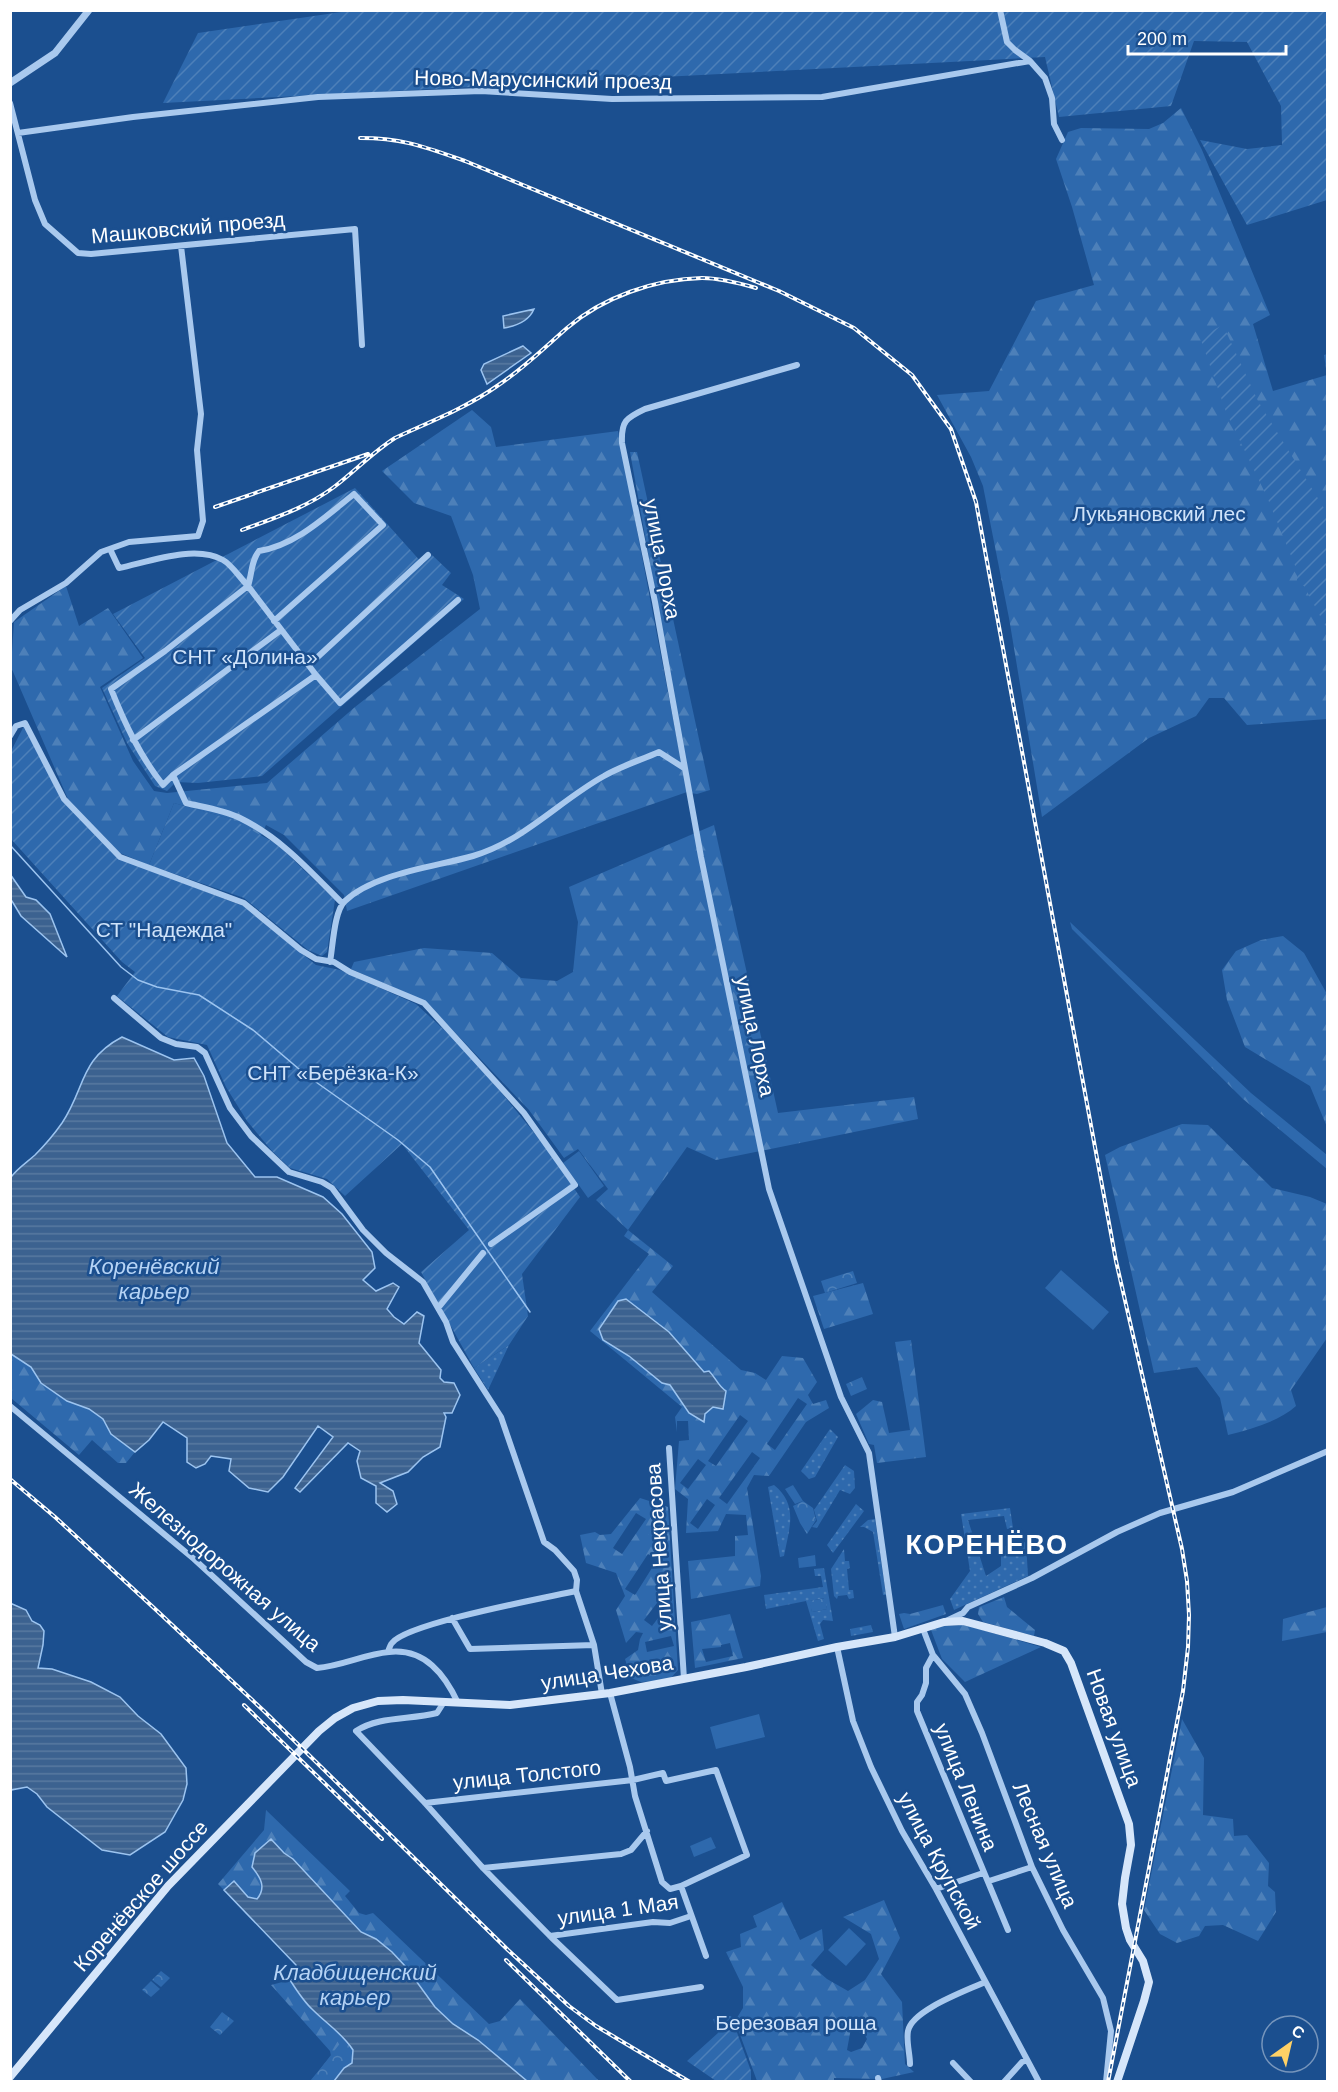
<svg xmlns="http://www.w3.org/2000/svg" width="1338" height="2092" viewBox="0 0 1338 2092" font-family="Arial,sans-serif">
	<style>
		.grass { fill: url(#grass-dots); fill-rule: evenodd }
		.forest { fill: url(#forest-firs); fill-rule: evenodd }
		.park { fill: url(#park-crowns) }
		.garden { fill: url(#garden-furrows) }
		.pitch { fill: #2e69ad }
		.water { fill: url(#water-rules); stroke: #9cc4f0; stroke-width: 1.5 }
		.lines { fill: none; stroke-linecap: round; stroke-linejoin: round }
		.stream { stroke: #9cc4f0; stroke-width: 1.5 }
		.minor { stroke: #a9c9ee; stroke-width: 6 }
		.tertiary { stroke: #a9c9ee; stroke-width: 7 }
		.secondary { stroke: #d6e6fa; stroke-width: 8 }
		.rail-casing { stroke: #fff; stroke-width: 4 }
		.rail { stroke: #1b4f8f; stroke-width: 1.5; stroke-dasharray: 4.5; stroke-linecap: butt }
		.labels { text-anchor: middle; stroke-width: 5; stroke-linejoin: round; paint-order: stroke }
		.street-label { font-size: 21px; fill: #fff; stroke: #1b4f8f }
		.park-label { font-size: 21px; fill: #cfe3fa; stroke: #1b4f8f }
		.water-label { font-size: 22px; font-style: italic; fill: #b5d3f5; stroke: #1b4f8f }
		.district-label { font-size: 27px; font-weight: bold; letter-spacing: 1.5px; fill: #fff; stroke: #1b4f8f }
	</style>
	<defs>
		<pattern id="grass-dots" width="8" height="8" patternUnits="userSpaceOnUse" patternTransform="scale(1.5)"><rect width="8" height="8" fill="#2e69ad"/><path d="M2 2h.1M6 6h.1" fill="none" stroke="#4d80b9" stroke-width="1.8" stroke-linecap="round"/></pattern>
		<pattern id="forest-firs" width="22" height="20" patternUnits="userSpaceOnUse" patternTransform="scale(1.5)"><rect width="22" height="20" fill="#2e69ad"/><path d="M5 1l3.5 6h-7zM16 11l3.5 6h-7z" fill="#4d80b9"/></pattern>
		<pattern id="park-crowns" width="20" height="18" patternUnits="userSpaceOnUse" patternTransform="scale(1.5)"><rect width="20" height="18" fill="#2e69ad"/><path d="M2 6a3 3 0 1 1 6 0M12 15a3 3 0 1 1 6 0" fill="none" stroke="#4d80b9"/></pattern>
		<pattern id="garden-furrows" width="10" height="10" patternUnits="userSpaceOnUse" patternTransform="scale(1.5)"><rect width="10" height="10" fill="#2e69ad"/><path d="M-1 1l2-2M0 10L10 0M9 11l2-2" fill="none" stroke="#4d80b9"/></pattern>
		<pattern id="water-rules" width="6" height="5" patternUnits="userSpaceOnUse" patternTransform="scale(1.5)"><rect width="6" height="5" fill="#3c6290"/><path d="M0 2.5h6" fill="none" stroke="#597aa1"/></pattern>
	</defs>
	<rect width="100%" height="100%" fill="#1b4f8f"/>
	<!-- grass -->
	<path class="grass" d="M509,1345L488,1390L474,1368Z
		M830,1429L838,1437L815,1477L809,1479L801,1471Z
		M845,1465L854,1471L855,1488L850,1494L840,1490L817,1528L812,1527L817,1521L814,1510Z
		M774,1485C799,1505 789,1529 784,1556L780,1557L768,1487Z
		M856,1504L864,1511L833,1553L827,1545Z
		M1010,1508L1013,1528L1007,1529L1004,1516L968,1520L986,1576L1001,1566V1547L1026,1542L1028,1576L954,1610L950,1599L970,1571L961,1514Z
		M875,1519L886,1595H883L873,1532L864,1527H860L868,1520Z
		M844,1549L845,1561H849L850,1568L847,1569L849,1590H853L854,1598L849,1599L847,1595L838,1596L837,1599L834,1596L831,1569Z
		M824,1568L833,1621L823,1620L820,1624L824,1639L818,1641L806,1601L766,1609L764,1595L823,1587L821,1576H815L814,1569ZM824,1598L827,1609L812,1612L810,1601Z
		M871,1625L873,1632L851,1636L850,1629Z"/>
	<!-- forest -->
	<path class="forest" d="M1181,108L1202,150L1270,315L1253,324L1273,391L1327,375L1324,355L1327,354V719L1247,725L1224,698H1209L1196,716L1149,738L1042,817L1009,618L983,486L971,457L937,395L989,391L1036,301L1094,285L1072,207L1056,159L1068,132L1081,128L1149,129L1163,123Z
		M472,410L491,427L496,447L618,431L687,792L347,911L344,895L284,835L266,825L261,836L230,819L174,803L149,865L120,853L68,799L11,667L14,622L66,586L79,626L108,608L143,658L100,687L133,761L154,791L167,793L267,783L355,707L480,609L473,575L451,516L414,503L382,471Z
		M630,452H637L710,790L697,794L691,793Z
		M714,825L778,1113L914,1097L918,1119L716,1160L687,1147L628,1230L673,1266L652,1292L741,1370L755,1373L766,1380L782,1356L803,1358L817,1382L808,1395L813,1404L826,1400L829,1408L806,1422L769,1476L754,1475L747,1488L761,1576L760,1586L691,1599L688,1561L735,1556V1536L748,1535L746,1515L726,1514L718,1531L686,1533L688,1499L675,1489L679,1441L689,1440L688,1421H677V1432L675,1417L682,1407L590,1331L649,1254L624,1236L628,1230L596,1200L608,1189L578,1149L564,1158L529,1110L425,1001L351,969L354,962L424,948L492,953L521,978L557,981L573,972L578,922L569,887ZM604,1340L704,1372L709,1371L718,1386L713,1407L705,1414L689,1413L670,1385L662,1383L629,1356ZM798,1398L807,1404L775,1450L767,1444ZM740,1415L748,1421L716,1466L708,1461ZM752,1452L760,1458L727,1504L719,1498ZM698,1459L706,1465L688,1489L680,1483ZM707,1499L715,1505L698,1529L690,1523Z
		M1070,922L1251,1093L1327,1155V1169L1243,1099L1072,929Z
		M1283,936L1304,953L1327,994V1127L1310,1086L1245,1047L1227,1000L1222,970L1236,951L1261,940Z
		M1182,1124L1208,1125L1272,1188L1310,1197L1327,1204V1338L1291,1390L1296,1406C1278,1422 1251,1429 1228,1435L1220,1398L1197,1367L1154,1373L1105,1155L1120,1147Z
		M863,1283L873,1314L824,1329L813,1296Z
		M911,1340L926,1457L877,1463L874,1445L869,1444L856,1414L873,1400L882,1402L889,1433L910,1430L895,1342Z
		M10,1354L31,1367L41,1383L67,1401L89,1409L103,1419L111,1434L135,1452L126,1463H118L92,1440L79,1455L11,1398Z
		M640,1498L668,1507L678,1670L669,1680L641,1682L631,1678L625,1659L638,1650L640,1639L643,1633L636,1632L626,1643L616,1610L625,1596L616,1573L586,1563L580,1535L595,1532L600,1535L611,1534ZM636,1513L646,1519L622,1554L613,1548ZM648,1554L657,1560L635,1595L625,1589ZM660,1599L668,1605L652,1626L644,1620ZM671,1636L674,1646L647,1652L645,1642Z
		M1004,1597L1007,1607L1035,1630L1034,1636L983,1622L978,1614L979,1607Z
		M943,1605L946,1614L904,1629L899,1614L904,1613L910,1614Z
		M1327,1607V1632L1282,1641L1283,1619Z
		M730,1614L743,1658L695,1668L691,1622ZM730,1643L733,1656L706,1662L702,1649L721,1647V1645Z
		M965,1625L1041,1647L965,1682L942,1659L931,1630L942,1626Z
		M1182,1719L1204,1758L1203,1815L1233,1819L1234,1836L1247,1835L1269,1863L1268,1886L1275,1892L1276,1912L1258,1941L1223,1925L1205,1926L1199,1936L1177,1943L1160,1934L1144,1910Z
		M266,1810L350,1891L345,1896L359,1913L366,1915L373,1913L489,2024L500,2021L520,1999L599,2081H527L478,2040L453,2024L435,2007L406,1967L392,1952L376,1939L361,1932L293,1859L284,1853L271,1839L252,1867C260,1877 267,1887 257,1899L248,1897L234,1882L224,1890L218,1884L264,1830Z
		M884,1900L900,1938L881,1974L902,2002L905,2064L914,2072L882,2079L834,2078V2082L757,2081L735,2021L743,2008V1987L726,1952L741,1947L740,1934L757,1927L753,1916L782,1902L800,1940L822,1929L824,1950L811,1965L827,1979L848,1991L865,1980L879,1959L871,1934L843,1917ZM851,2028L865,2035L867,2039L862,2048L851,2052L847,2050Z
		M290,1980L311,2008L345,2037L353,2050L310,2081L331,2056L330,2051L271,1985Z"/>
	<!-- park -->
	<path class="park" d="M853,1271L857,1283L825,1293L821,1281Z
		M862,1377L867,1389L851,1396L846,1384Z
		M803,1501L813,1508L816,1520L807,1534L800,1523L793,1506Z
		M659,1527L666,1531L667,1550L647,1537L652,1529Z
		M825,1598L827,1609L812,1612L809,1601Z
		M161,1971L170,1978L161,1987L152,1980Z
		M151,1981L160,1989L151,1997L142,1990Z
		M222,2012L234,2021L220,2035L210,2027Z
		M345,2037L353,2050L352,2063L344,2068L334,2081L310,2082Z"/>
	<!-- garden -->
	<path class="garden" d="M348,11H1327V200L1247,225L1200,140L1247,149L1282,145L1281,106L1247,42L1194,41L1171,106L1059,117L1045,57L163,103L198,33Z
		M1223,325L1258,401L1327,513V629L1304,586H1296L1298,573L1267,497L1226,412L1200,337Z
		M355,488L423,564L432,555L451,573L442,585L464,599L262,776L198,783L176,782L167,791L155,786L127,743L102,688L145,658L113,614Z
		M24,726L61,799L118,858L243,906L316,965L340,970L416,1004L453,1038L487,1075L544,1145L580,1197L522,1274L528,1316L509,1345L474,1368L421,1272L469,1230L402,1144L345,1196L327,1179L290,1168L272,1151L247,1121L226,1087L207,1045L168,1037L117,996L135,972L122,962L11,839L10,753Z
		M174,803L231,819L277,844L335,900L327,952L322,956L308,950L244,898L149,865Z
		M731,2016L751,2071V2081H716L687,2061L718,2033L713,2019Z"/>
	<!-- pitch -->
	<path class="pitch" d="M579,1151L604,1186L588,1198L563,1163Z
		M1061,1270L1109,1312L1093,1330L1045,1288Z
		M793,1485L803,1501L795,1504L785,1489Z
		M815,1555L816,1566L799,1568L798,1558Z
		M759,1714L765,1737L716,1749L710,1727Z
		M711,1837L716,1848L694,1857L690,1846Z
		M849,1928L866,1944L846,1966L828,1950Z"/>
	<!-- water -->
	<path class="water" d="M534,309C529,321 516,326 504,328L503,316Z
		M523,346L531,353L487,384L481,370L484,364Z
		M10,874L26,897L36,900L50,914L67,957L21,916L12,901H11Z
		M122,1037L174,1060L194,1058L204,1076L227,1143L255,1177H277L323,1197L342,1214L372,1252L375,1268L363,1280L376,1291L393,1283L399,1287L387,1309L394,1317L404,1324L417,1312L424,1316L419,1343L441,1370L440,1378L444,1382L454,1383L460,1395L452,1413H444L446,1417L440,1447L423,1457L408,1472L380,1483L393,1491L397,1504L387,1512L376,1503V1486L361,1478L357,1461L360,1451L348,1443L300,1492L295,1488L333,1437L318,1426L283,1477L268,1492L249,1488L229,1471L231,1459L211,1456L205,1464L196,1468L187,1462V1438L163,1422L149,1440L135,1452L111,1434L103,1419L89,1409L67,1401L41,1383L31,1367L11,1354V1177C18,1168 26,1163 35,1155C44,1146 55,1133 62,1123C86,1087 79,1060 122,1037Z
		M626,1299L669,1332L704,1372L709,1371C716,1378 718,1386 726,1391L723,1409L713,1407L705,1414L704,1422L689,1413L670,1385L662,1383L629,1356L603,1340L599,1329L618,1301Z
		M10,1603L26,1610L32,1621L40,1625L44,1631L43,1645L38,1668L52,1669L91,1682L120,1697L138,1716L161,1734L186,1768L187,1784L183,1800L165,1832L130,1855L102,1850L47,1807L37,1794L27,1787L11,1790Z
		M271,1839L284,1853L293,1859L361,1932L376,1939L392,1952L406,1967L435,2007L453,2024L478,2040L527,2081H334L344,2068L352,2063L353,2050C343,2034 327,2024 313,2010C304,2002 297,1991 290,1980L296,1977V1965L224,1890L234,1881L248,1897L257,1899C267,1887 260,1877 252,1867L255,1853Z"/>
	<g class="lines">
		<!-- stream -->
		<path class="stream" d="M10,845L121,967L138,980L157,987L199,995L253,1030L306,1075L398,1140L430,1167L530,1312"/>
		<!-- minor -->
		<path class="minor" d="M1000,10L1007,42L1015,50L1030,61L1045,78L1052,98L1054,124L1062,140
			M10,103L35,200L45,224L78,253L91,254L355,229L362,345
			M18,133L133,117L318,97L481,91L612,99L822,97L1030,61
			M797,365L645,409C626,418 621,421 622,443L655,602L701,857L769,1189L841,1397L869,1453L895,1637
			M110,549L119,568C148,562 195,544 223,560C232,565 240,578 248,586C252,574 251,561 259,551C296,545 325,517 354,494L383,525L274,621
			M10,621L20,610L66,583L101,552L129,542L198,536L203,521L197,450L201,414L181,246
			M309,665L428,555
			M316,675L340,703L458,600
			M10,736L16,726L25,723L64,799L120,857L244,903L301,950L316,959L334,962L350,972L424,1003L524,1113L575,1185L491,1244
			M133,740L281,630
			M173,775L316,675L248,586L165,651L111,689C125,724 140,756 163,785L173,775L186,803C203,807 224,810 240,818C281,838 310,871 342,903
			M330,962C333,946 334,911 345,901C375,873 435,867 473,856C524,841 559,801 604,776C621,766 641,760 659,752L684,768
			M114,998L161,1038L176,1044L197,1047L205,1053L230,1108L251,1136L289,1172L322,1182L332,1188L363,1230L386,1253L423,1282L446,1322L453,1342L501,1417L544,1542L555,1550L574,1571L577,1580L576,1591L594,1645L602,1694
			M438,1308L483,1253
			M10,1406L194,1559L306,1662L317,1668C342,1666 365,1654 389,1652C425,1648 445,1675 458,1703
			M669,1448L684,1679
			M452,1618L470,1649L594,1645
			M946,1621L963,1613L968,1607L1032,1578L1117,1532L1160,1513L1233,1492L1328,1451
			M923,1629L933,1655L965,1694L982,1733L1032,1867L1063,1930L1103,1998L1111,2031L1106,2082
			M837,1647L853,1721L871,1767L902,1831L936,1889L1039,2082
			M388,1652C389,1649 390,1645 392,1643C407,1623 545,1598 576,1591
			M933,1655L926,1668V1683L922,1695L917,1702V1711L1008,1930
			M444,1702L437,1713C409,1720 379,1716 356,1731L425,1803L483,1868L550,1936L617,2000L701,1987
			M425,1803L633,1780L663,1773L666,1781L716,1770L747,1855L681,1886L670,1889L662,1882L635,1796L630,1767L610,1693
			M483,1868L621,1854L631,1850L647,1831
			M989,1881L1032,1867
			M681,1886L706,1956
			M936,1889L983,1873
			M550,1936L653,1922L670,1923L691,1916
			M953,2063L971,2082
			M910,2064C910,2054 906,2041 908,2031C912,2010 966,1991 985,1982
			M878,2078L879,2082
			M1004,2082L1022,2062L1027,2060"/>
		<!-- tertiary -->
		<path class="tertiary" d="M10,83L55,53L89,10"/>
		<!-- secondary -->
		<path class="secondary" d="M10,2077L168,1886L319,1731L335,1718L353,1708L378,1701L403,1700L510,1705L610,1693L746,1667L837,1647L895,1637L944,1622L963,1621L1045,1643L1064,1651L1071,1663L1129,1824L1131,1845L1125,1878L1122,1904L1126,1928L1130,1940L1143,1961L1149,1982L1144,2001L1117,2082"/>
		<defs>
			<path id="rail" d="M360,138C403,138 425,147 465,161L779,291L854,328L912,375L951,429L976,502L1116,1261L1182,1549L1187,1581L1189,1615L1188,1647L1183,1691L1108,2082
				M215,507L368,454
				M242,530C274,518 306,508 334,487C355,471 373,452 395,438C429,422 466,408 497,386C523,369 544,348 567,328C603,297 655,279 702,278C720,278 739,283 756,288
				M10,1479L55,1517L154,1608L264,1711L508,1950L569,2006L596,2026L690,2082
				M244,1705L382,1839
				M506,1960L631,2082"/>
		</defs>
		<!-- rail casing -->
		<use href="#rail" class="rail-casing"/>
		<!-- rail -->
		<use href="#rail" class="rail"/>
	</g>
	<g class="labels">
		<!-- street labels -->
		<g class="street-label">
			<text transform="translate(543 80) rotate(1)" y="7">Ново-Марусинский проезд</text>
			<text transform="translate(188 228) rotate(-5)" y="7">Машковский проезд</text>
			<text transform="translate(662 559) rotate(79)" y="7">улица Лорха</text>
			<text transform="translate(755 1036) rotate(78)" y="7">улица Лорха</text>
			<text transform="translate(659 1547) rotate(-94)" y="7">улица Некрасова</text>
			<text transform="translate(225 1567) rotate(41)" y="7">Железнодорожная улица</text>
			<text transform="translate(607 1673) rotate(-9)" y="7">улица Чехова</text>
			<text transform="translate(1114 1728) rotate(70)" y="7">Новая улица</text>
			<text transform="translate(527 1775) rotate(-6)" y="7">улица Толстого</text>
			<text transform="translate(966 1787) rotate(68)" y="7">улица Ленина</text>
			<text transform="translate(1045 1845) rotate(67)" y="7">Лесная улица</text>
			<text transform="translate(939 1861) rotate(62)" y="7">улица Крупской</text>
			<text transform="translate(141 1896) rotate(-49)" y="7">Коренёвское шоссе</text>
			<text transform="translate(618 1910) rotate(-8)" y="7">улица 1 Мая</text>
		</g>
		<!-- park labels -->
		<g class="park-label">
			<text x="1159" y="521">Лукьяновский лес</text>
			<text x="245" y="664">СНТ «Долина»</text>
			<text x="164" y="937">СТ "Надежда"</text>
			<text x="333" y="1080">СНТ «Берёзка-К»</text>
			<text x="796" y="2030">Березовая роща</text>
		</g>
		<!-- water labels -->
		<g class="water-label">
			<text x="154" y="1274">Коренёвский<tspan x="154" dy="25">карьер</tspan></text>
			<text x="355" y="1980">Кладбищенский<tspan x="355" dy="25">карьер</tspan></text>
		</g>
		<!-- district labels -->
		<g class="district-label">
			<text x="987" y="1554">КОРЕНЁВО</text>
		</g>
	</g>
	<!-- border -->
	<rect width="1338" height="2092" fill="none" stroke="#ffffff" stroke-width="24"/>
	<!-- north arrow -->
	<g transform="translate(1290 2044) rotate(34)"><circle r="28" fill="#1b4f8f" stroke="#7695bc" stroke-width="1.5"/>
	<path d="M0-4.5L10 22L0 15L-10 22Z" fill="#ffd166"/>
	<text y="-9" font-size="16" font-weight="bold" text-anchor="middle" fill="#ffffff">С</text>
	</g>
	<!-- scale -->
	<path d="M1128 45v9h158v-9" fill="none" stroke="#ffffff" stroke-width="3"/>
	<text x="1137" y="45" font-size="18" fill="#ffffff" stroke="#1b4f8f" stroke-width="4.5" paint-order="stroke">200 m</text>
</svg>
